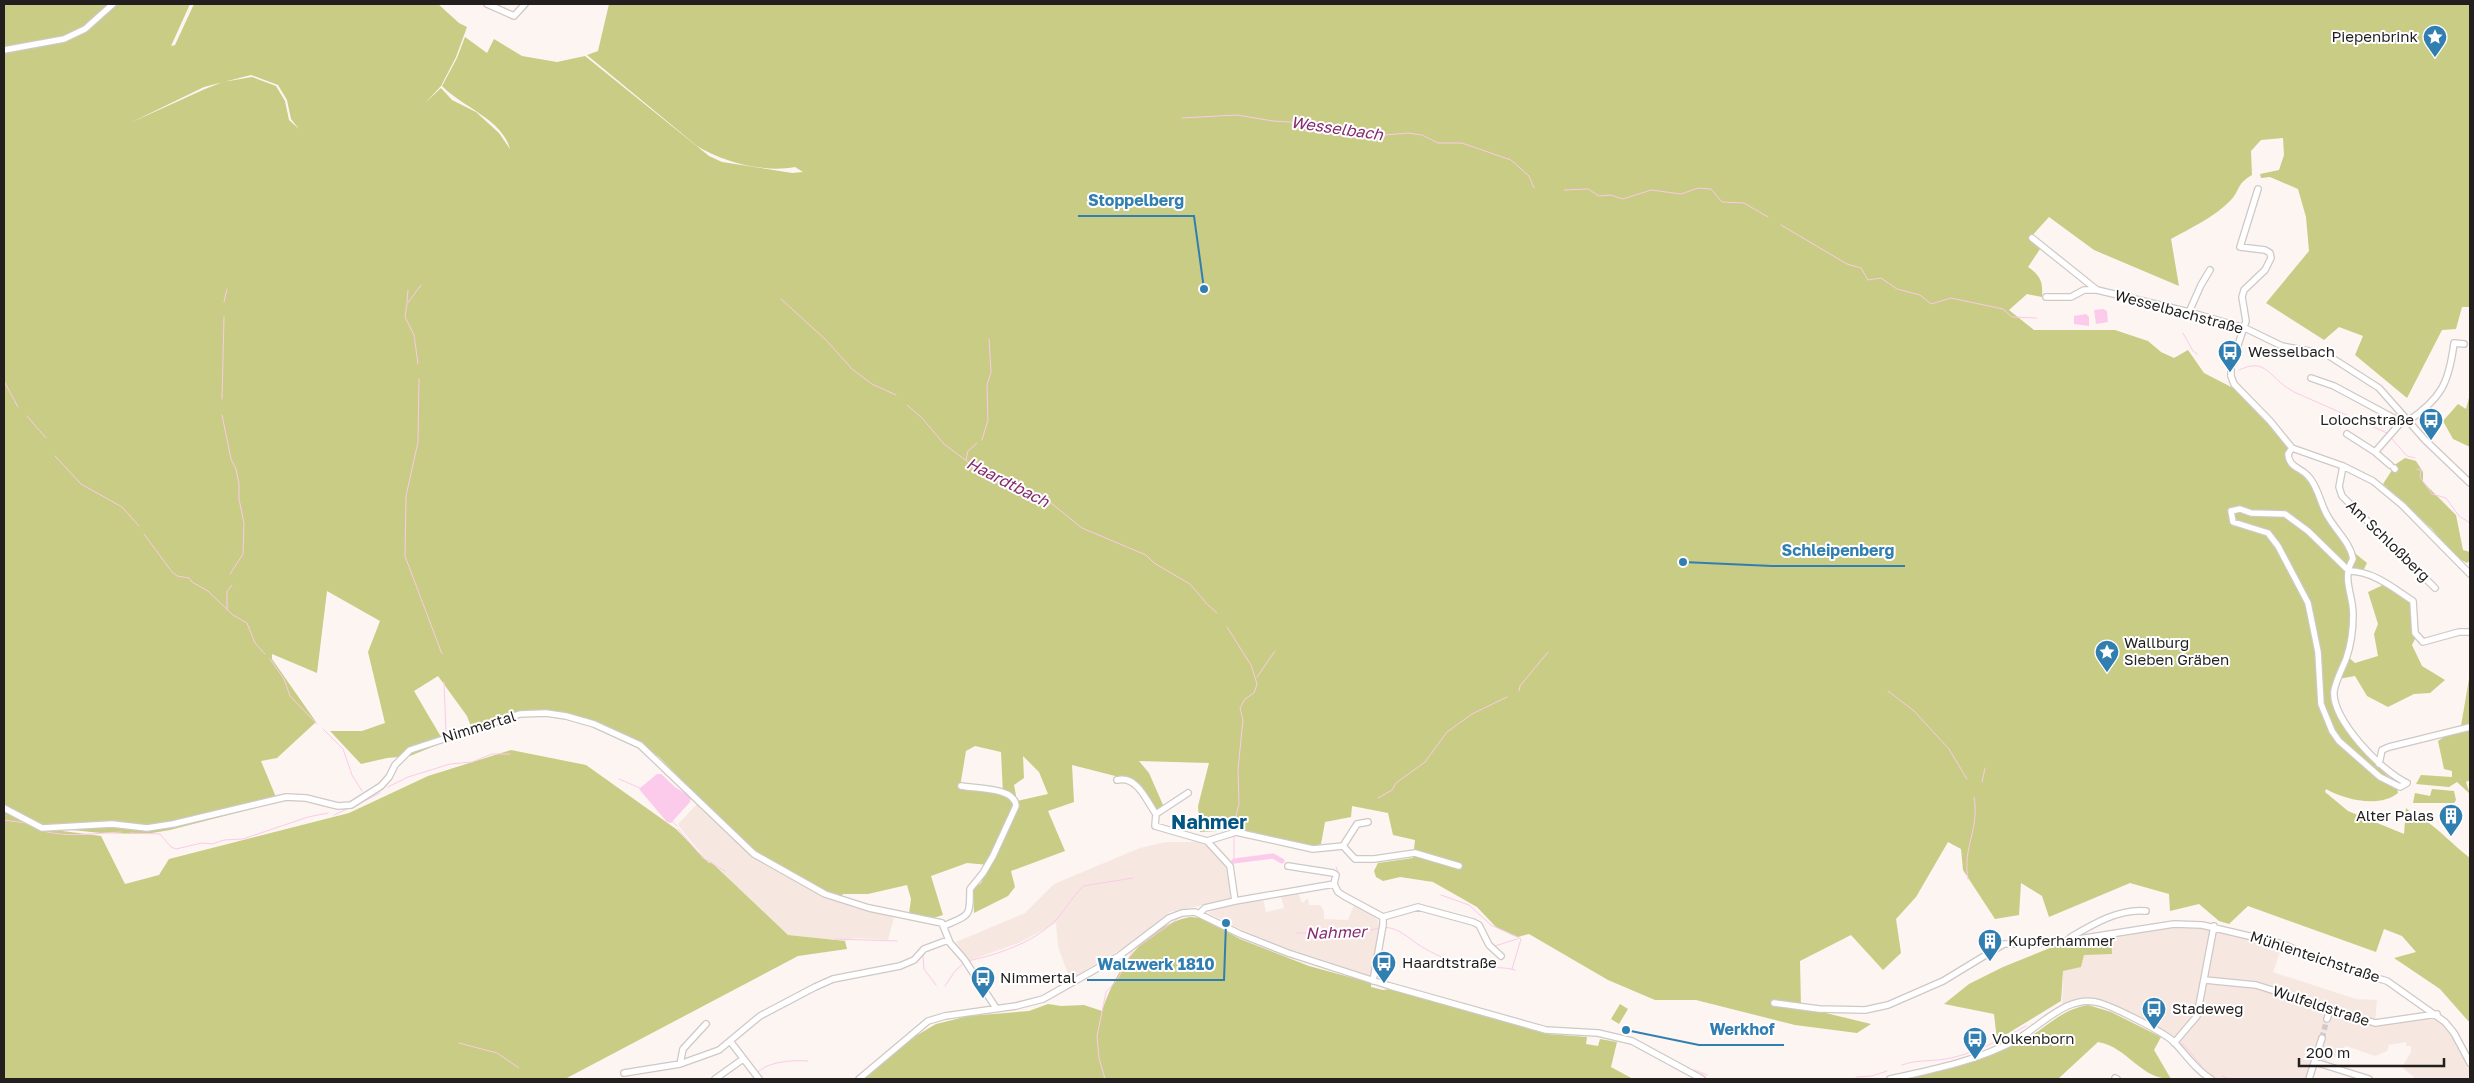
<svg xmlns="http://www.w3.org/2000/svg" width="2474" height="1083" viewBox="0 0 2474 1083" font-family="'Golos Text',sans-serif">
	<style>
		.built { fill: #f6e8e1 }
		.green { fill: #c9cc84; fill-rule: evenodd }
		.water { fill: #fccaeb }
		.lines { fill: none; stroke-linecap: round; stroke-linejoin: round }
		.stream { stroke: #fccaeb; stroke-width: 1 }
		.canal { stroke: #fccaeb; stroke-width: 5 }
		.street-tunnel { stroke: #d0cac8; stroke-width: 5.5; stroke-dasharray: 5.5 3; stroke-linecap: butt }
		.street-casing { stroke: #cfc8c6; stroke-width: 8 }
		.street { stroke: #fff; stroke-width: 5.5 }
		.labels { text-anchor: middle; stroke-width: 4; stroke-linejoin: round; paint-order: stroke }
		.poi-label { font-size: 15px; fill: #221f1e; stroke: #fff; text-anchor: start }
		.street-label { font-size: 15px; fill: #221f1e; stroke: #fff }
		.water-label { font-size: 16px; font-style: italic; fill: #872b70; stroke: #fff }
		.district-label { font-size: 20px; font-weight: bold; fill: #035682; stroke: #fff }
		.leader { fill: none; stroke: #317eb1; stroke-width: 2 }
		.callout-dot { fill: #317eb1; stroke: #fff; stroke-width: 2 }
		.callout-label { font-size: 16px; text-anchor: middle; font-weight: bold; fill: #317eb1; stroke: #fff; stroke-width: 4; stroke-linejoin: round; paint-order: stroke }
	</style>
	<rect width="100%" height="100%" fill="#fcf5f2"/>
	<!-- built -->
	<path class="built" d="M700,801L830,897L895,913L888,940L855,938L845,941L788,935L704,857L681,829L678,824Z
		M1166,842H1202L1227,863L1232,899L1170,912L1130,944L1070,979L1058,947L1056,923L1019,943L968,961L956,942L1025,913L1054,884L1140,848Z
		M1298,893L1302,903L1308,898L1309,905H1320L1324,911V919L1348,920L1354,905L1377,917L1380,930L1373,971L1369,975L1289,949L1235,927L1208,913L1219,908L1263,899L1266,912L1284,908L1281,896Z
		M2184,924L2283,944L2273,972L2356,999L2377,1000L2375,1023L2437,1014L2445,1022L2470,1063V1079H2416L2402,1067L2411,1052V1046H2407L2406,1042L2389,1045L2387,1051L2375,1056L2346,1046L2336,1052L2335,1057L2328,1055L2325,1065L2315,1062L2309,1079H2211L2174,1043L2154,1030L2093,1001L2062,1009L2063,971L2111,934Z"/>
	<!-- green -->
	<path class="green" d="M4,4H190L171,46L175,45L194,4H438L459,23L467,27L456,57L441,86L426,102L441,88L452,100L476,112L499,133L510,149C503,120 461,106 442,86L457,58L465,37L487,53L494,39L522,56L557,62L585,56L709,156L722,162L792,173L803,172L795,167C764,173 723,162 697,146L587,55L598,51L609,4H2470V307H2462L2456,329L2442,330L2407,398L2355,355L2363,336L2339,327L2324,340L2266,303L2309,251L2306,217L2298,189L2270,177L2261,178L2260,174L2279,170L2284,155L2283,138L2261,140L2251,151L2252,175C2235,185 2241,190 2230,201C2214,217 2191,228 2171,239L2179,286L2094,250L2049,217L2029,239L2040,249L2028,267C2041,276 2043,282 2042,297L2027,294L2009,310L2034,330H2115L2148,341L2161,352L2174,358L2188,350L2204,373L2237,390L2292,448L2288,460L2308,476L2327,515L2351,550L2367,563L2364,569L2349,571L2353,613L2347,656L2355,663L2378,656L2374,634L2378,624L2368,592L2383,585L2412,603L2416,637L2412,645L2422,666L2445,680L2430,693L2414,694L2388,707L2367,696L2355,676L2338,679L2335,689L2336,709L2372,760L2396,784L2398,793C2380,808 2345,800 2326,789L2325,792L2348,811L2404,834L2406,808L2420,821L2422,818C2440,830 2453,845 2470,858V1023L2440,989L2394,958L2416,952L2402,936L2384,929L2376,952L2248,906L2229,924L2219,921L2199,904L2170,911L2169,894L2130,883L2049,917L2042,896L2021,883L2019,915L1995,919L1963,870L1961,849L1948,842L1916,897L1896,919L1901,953L1883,970L1851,935L1800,961L1801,1007L1871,1024L1857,1033L1795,1025L1696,1000H1655L1608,980L1529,934L1518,937L1496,927L1477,907L1433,882L1400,877L1383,881L1376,877L1374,871L1378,863L1413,858L1415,840L1393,835L1388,813L1352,806L1351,817L1325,822L1321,844L1312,847L1235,830L1200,832L1198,806L1209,763L1139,761L1149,773L1163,805L1156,811L1148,795L1135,781L1072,765L1074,802L1048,811L1065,851L1011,871L1015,887L1008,896L974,913L973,889L981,883L989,865L967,863L931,876L943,915L930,919L909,914L911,899L907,885L868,894H843L840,899L754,854L659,757L632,738L595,722L527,713L473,732L467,716L438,676L414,691L444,742L410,756L387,758L361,764L330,731H362L385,723L368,652L380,621L327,591L317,673L272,654V659L316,722L277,758L261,761L278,802L170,830L146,834L101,833L43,827L8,811L39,828L101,836L125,884L159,875L169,859L349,813L428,776L511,750L586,765L676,829L709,863L711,862L788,935L845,941L847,949L798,956L565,1079H4ZM251,75L278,85L287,100L291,119L299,129L289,120L285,101L276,86L252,77L223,82L205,89L130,123L204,87ZM975,746L1001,752L1003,794L960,787L966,751ZM1023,756L1039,772L1048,794L1017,801L1014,785L1024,778Z
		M2470,394V447L2453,439L2443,421L2458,404L2466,409Z
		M2405,458L2416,461L2423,472V482L2456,515L2463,550L2470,552V560L2467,563L2454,556L2432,529L2383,484L2396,464Z
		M2469,679L2470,780L2466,782L2470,794L2457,782L2449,787L2416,784L2421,775L2452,777V771L2444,769L2438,741L2461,726Z
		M2432,789L2454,791L2456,800L2454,803H2413L2415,793L2430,796Z
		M1190,917L1202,918L1240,939L1309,966L1371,983V987L1383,990L1390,989L1547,1034L1587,1037L1586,1044L1598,1046L1600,1039L1617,1042L1611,1067L1633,1079H864L914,1037L936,1024L969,1016L1029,1011L1048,1004L1061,1006L1084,1005L1102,1011C1116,969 1144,926 1190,917Z
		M2111,934L2112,954L2084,955L2081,967L2063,971L2061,1001L1997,1040L1994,1014L1944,1004L1969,984L2003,967L2067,941Z
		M1620,1004L1628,1009L1619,1024L1611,1019Z
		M2088,1005L2111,1012L2161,1037L2154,1050L2171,1079C2140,1079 2128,1047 2098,1042L2058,1079H1906C1945,1070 1982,1060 2018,1043C2045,1031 2056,1011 2088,1005Z"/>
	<!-- water -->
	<path class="water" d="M2103,309L2107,311L2108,322L2096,324L2094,310Z
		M2086,314L2089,317V326L2074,324V316Z
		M657,774H661L675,787L691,797L690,802L671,823L667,822L639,789Z"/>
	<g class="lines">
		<!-- stream -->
		<path class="stream" d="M1182,118L1237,115L1273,121L1322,124L1346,132L1372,136L1408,133L1422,135L1438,143H1462L1511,160L1529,176L1534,188
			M1564,190L1588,189L1599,196L1610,195L1623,199L1651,190L1681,194L1698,188L1711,189L1722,202L1744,203L1768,217
			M1781,225L1847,264L1861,268L1868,280L1881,278L1897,289L1920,295L1931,304L1951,298L2003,309L2012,317L2037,318
			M781,299L826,340L852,369L872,384L896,395
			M224,302L227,289
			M407,302L408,290
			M2183,333L2193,351L2197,354
			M418,364L414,335L405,317L407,304L421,285
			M2239,370C2261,360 2265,369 2281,383C2285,387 2290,389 2294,392L2387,433
			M419,379L418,442L406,496L405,556L442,654
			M4,381L18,407
			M222,399L224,317
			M907,405L922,418L944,444L976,468L1022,493L1046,499L1082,528L1146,555L1154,563L1190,584L1207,604L1217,613
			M222,415L231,459L236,469L239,484V499L244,523L243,554L230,574
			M27,416L46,438
			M2392,439L2407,456L2415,458
			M982,440L988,420L987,385L991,372L989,339
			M55,456L81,484L122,507L139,526
			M966,460L968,451L977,443
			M2417,469L2421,470L2420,477L2432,494L2446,498L2459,516L2470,523
			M144,534L172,572L177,576L189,578L192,582L208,591L233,615L247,623L255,643L265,654
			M227,610V591L232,585
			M1227,627L1251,665L1257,684L1254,693L1245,699L1240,708L1243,720L1238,769L1239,804L1233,829
			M270,659L284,679L290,696L317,724
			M1257,677L1275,651
			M444,682L446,734
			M1519,691L1520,686L1548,652
			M1888,691L1914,711L1949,749L1967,779
			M323,729L343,749L352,775L362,791
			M619,779L640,788
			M1982,782L1985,768
			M388,787L408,777L450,764L472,762L492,754H510
			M1378,798L1392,790L1396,783L1425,762L1447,732L1472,714L1507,697
			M353,807L380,793
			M334,815L349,808
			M4,820L26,823L39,829
			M672,821L677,826
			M678,829L703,858L725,871
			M43,831C69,838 95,833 121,832
			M130,833L160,834L171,847L176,849L202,843L212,844L224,840L243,839L308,817L328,813
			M1234,836V858
			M1336,867L1339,874
			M1968,879C1962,847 1980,830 1974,797
			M1441,895L1469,905L1491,925L1521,939L1512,969
			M1384,927C1400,928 1409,939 1422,947C1432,953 1446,959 1457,964C1476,972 1496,964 1515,970
			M1297,933L1350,934L1380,928
			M835,939L897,941
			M1495,946L1517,939
			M923,956L924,969L936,985
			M968,961C999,954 1033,943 1056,920C1066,909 1073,896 1083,886L1133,878
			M945,986L955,971L965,962
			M459,1043L497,1053L519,1068
			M2182,1043L2201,1065
			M1902,1065C1918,1059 1934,1062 1951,1058C1977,1052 2002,1039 2026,1026
			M1695,1070L1707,1075
			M757,1073C768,1061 793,1060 808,1061
			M2222,1076L2229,1079
			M1856,1077L1872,1076L1887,1071
			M1105,1079L1099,1058L1097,1036L1106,992L1117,980L1133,950L1179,918L1187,915"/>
		<!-- canal -->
		<path class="canal" d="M1234,861L1273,856L1282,861"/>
		<!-- street-tunnel -->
		<path class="street-tunnel" d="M2322,1038L2327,1019"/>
		<defs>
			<path id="street" d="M487,4L514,16L525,4
				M4,50L64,39L85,29L113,4
				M2258,189L2240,247L2265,250L2270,253L2271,258L2265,270L2244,290L2242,297L2246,321L2231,366V376L2234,384L2270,421L2292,448L2343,466L2373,481L2402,505L2470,574
				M2032,238L2097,290
				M2046,297H2071L2084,290H2097L2189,312L2245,328L2282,346L2326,354L2379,388L2425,440L2470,483
				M2189,312L2201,285L2210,270
				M2311,378L2334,386L2401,422
				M2408,421C2442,398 2449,382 2454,343L2464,344
				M2347,434L2375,452L2403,420
				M2292,448L2288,454C2289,468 2300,467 2308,476C2318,486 2320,503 2327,515C2335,530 2350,542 2353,559C2341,578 2353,594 2353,614C2353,628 2351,645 2346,659C2342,669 2336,680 2334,691C2331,719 2382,772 2407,783L2400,787L2380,777L2339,741L2332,731L2321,704L2318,652L2308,603L2278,546L2268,533L2233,522L2231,511L2240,509L2251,513L2285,514L2308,531L2349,571
				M2375,452L2390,465
				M2343,466L2339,487L2342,496L2435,588
				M2394,468L2395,469
				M2349,571C2373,571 2393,588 2413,601L2415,633L2423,642L2459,632H2470
				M2379,764L2382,750L2389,747L2470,727
				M1117,780C1137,775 1146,800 1156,814
				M1188,793L1156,814L1155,826L1207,841L1230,866L1235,901
				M4,808L42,828L112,824L147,828L173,824L286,797L306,798L338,806L351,805L381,786L389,777L395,765L410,750L520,714L546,713L566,716L594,724L640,745L754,854L825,894L869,908L942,923L950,943L964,959L996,1008
				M1207,841L1236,832L1313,849L1343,846L1355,859H1374L1415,853L1459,866
				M1343,846L1357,824L1368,822
				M1288,866L1333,873L1336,875L1334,884
				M1200,913L1205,908L1235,901L1334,884L1338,892L1344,896L1383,917V925L1373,981
				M1383,917L1418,907L1473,922L1479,925L1489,945L1501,956
				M944,926C970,914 970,918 970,889L983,873L993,856L1016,806C1015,787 976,789 961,786
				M2067,941L2071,937C2093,924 2120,908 2146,911
				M2205,980L2256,985L2375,1023L2437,1014
				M1774,1003L1819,1009L1865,1010L1888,1005L1943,981L2004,944L2053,943L2174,924L2202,925L2283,944L2331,965L2387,981L2445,1022L2454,1033L2470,1063
				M2327,1019L2330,1010
				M730,1041L759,1079
				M2174,1043L2197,1016L2214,926
				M2315,1062L2369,1079
				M680,1064L683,1049L706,1024
				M624,1073L680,1064L719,1050L760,1016L815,987L833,979L900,966L914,960L924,949L948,940
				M2115,1078L2117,1079
				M715,1079L743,1059
				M859,1079L928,1021L945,1016L1016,1006L1043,999L1119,956L1169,918L1182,913L1195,912L1240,934L1288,953L1390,986L1546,1030L1598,1033L1632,1041L1702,1079
				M1890,1079C1932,1070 1977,1061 2016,1040C2041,1026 2068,993 2100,1003C2116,1008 2162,1031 2174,1042C2186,1055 2196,1070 2211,1079
				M2309,1079L2322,1038"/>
		</defs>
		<!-- street casing -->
		<use href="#street" class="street-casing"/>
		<!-- street -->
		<use href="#street" class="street"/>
	</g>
	<!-- icons -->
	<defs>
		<symbol id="sight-pin" viewBox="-11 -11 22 30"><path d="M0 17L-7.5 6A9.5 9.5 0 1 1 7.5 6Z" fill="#317eb1" stroke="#fff"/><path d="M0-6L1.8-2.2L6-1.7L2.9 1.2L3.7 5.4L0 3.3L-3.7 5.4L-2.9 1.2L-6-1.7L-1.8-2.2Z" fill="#fff"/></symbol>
		<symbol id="bus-pin" viewBox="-11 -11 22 30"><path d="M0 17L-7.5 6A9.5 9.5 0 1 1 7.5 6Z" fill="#317eb1" stroke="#fff"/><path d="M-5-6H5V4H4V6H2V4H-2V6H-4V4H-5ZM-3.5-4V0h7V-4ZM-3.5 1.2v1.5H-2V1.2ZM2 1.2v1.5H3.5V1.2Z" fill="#fff"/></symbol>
		<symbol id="building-pin" viewBox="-11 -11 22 30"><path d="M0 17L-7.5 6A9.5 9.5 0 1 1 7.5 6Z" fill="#317eb1" stroke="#fff"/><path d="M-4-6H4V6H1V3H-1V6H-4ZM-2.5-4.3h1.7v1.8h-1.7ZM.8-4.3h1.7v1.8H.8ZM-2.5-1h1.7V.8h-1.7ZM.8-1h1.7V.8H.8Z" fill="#fff"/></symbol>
	</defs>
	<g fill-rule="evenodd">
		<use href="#sight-pin" x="2421" y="23" width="28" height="38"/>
		<use href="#bus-pin" x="2216" y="338" width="28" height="38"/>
		<use href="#bus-pin" x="2417" y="406" width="28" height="38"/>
		<use href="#sight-pin" x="2093" y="638" width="28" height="38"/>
		<use href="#building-pin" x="2437" y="802" width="28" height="38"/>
		<use href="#building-pin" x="1976" y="927" width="28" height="38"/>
		<use href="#bus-pin" x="1370" y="949" width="28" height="38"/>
		<use href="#bus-pin" x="969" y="964" width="28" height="38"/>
		<use href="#bus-pin" x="2140" y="995" width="28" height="38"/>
		<use href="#bus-pin" x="1961" y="1025" width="28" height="38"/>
	</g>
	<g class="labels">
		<!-- poi labels -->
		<g class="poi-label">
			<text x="2418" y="42" text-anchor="end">Piepenbrink</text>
			<text x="2248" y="357">Wesselbach</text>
			<text x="2414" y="425" text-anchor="end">Lolochstraße</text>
			<text x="2124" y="648">Wallburg<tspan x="2124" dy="17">Sieben Gräben</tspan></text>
			<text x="2434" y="821" text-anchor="end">Alter Palas</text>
			<text x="2008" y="946">Kupferhammer</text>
			<text x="1402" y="968">Haardtstraße</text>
			<text x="1000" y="983">Nimmertal</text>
			<text x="2172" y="1014">Stadeweg</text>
			<text x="1992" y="1044">Volkenborn</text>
		</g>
		<!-- street labels -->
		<g class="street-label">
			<text transform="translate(2179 312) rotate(15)" y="5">Wesselbachstraße</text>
			<text transform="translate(2388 541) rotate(44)" y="5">Am Schloßberg</text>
			<text transform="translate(479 727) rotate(-17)" y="5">Nimmertal</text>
			<text transform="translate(2315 957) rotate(18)" y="5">Mühlenteichstraße</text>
			<text transform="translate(2321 1006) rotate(18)" y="5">Wulfeldstraße</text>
		</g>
		<!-- water labels -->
		<g class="water-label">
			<text transform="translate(1337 128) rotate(8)" y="6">Wesselbach</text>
			<text transform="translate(1008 482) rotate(27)" y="6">Haardtbach</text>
			<text transform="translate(1336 932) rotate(-2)" y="6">Nahmer</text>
		</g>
		<!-- district labels -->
		<g class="district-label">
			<text x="1209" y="829">Nahmer</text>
		</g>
	</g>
	<!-- callouts -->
	<path class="leader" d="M1204 289L1194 216H1078M1683 562L1772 566H1905M1226 923L1224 980H1087M1626 1030L1699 1045H1784"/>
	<g class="callout-dot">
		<circle cx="1204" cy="289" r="5"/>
		<circle cx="1683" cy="562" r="5"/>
		<circle cx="1226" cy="923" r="5"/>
		<circle cx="1626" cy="1030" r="5"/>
	</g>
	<g class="callout-label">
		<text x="1136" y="206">Stoppelberg</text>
		<text x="1838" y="556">Schleipenberg</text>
		<text x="1156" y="970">Walzwerk 1810</text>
		<text x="1742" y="1035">Werkhof</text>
	</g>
	<!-- border -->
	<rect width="2474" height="1083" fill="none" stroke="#221f1e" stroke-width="10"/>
	<!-- scale -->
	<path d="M2299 1058v8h145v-8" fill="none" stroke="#221f1e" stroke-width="2.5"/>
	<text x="2306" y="1058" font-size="15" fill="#221f1e" stroke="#ffffff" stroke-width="4" paint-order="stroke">200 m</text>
</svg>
